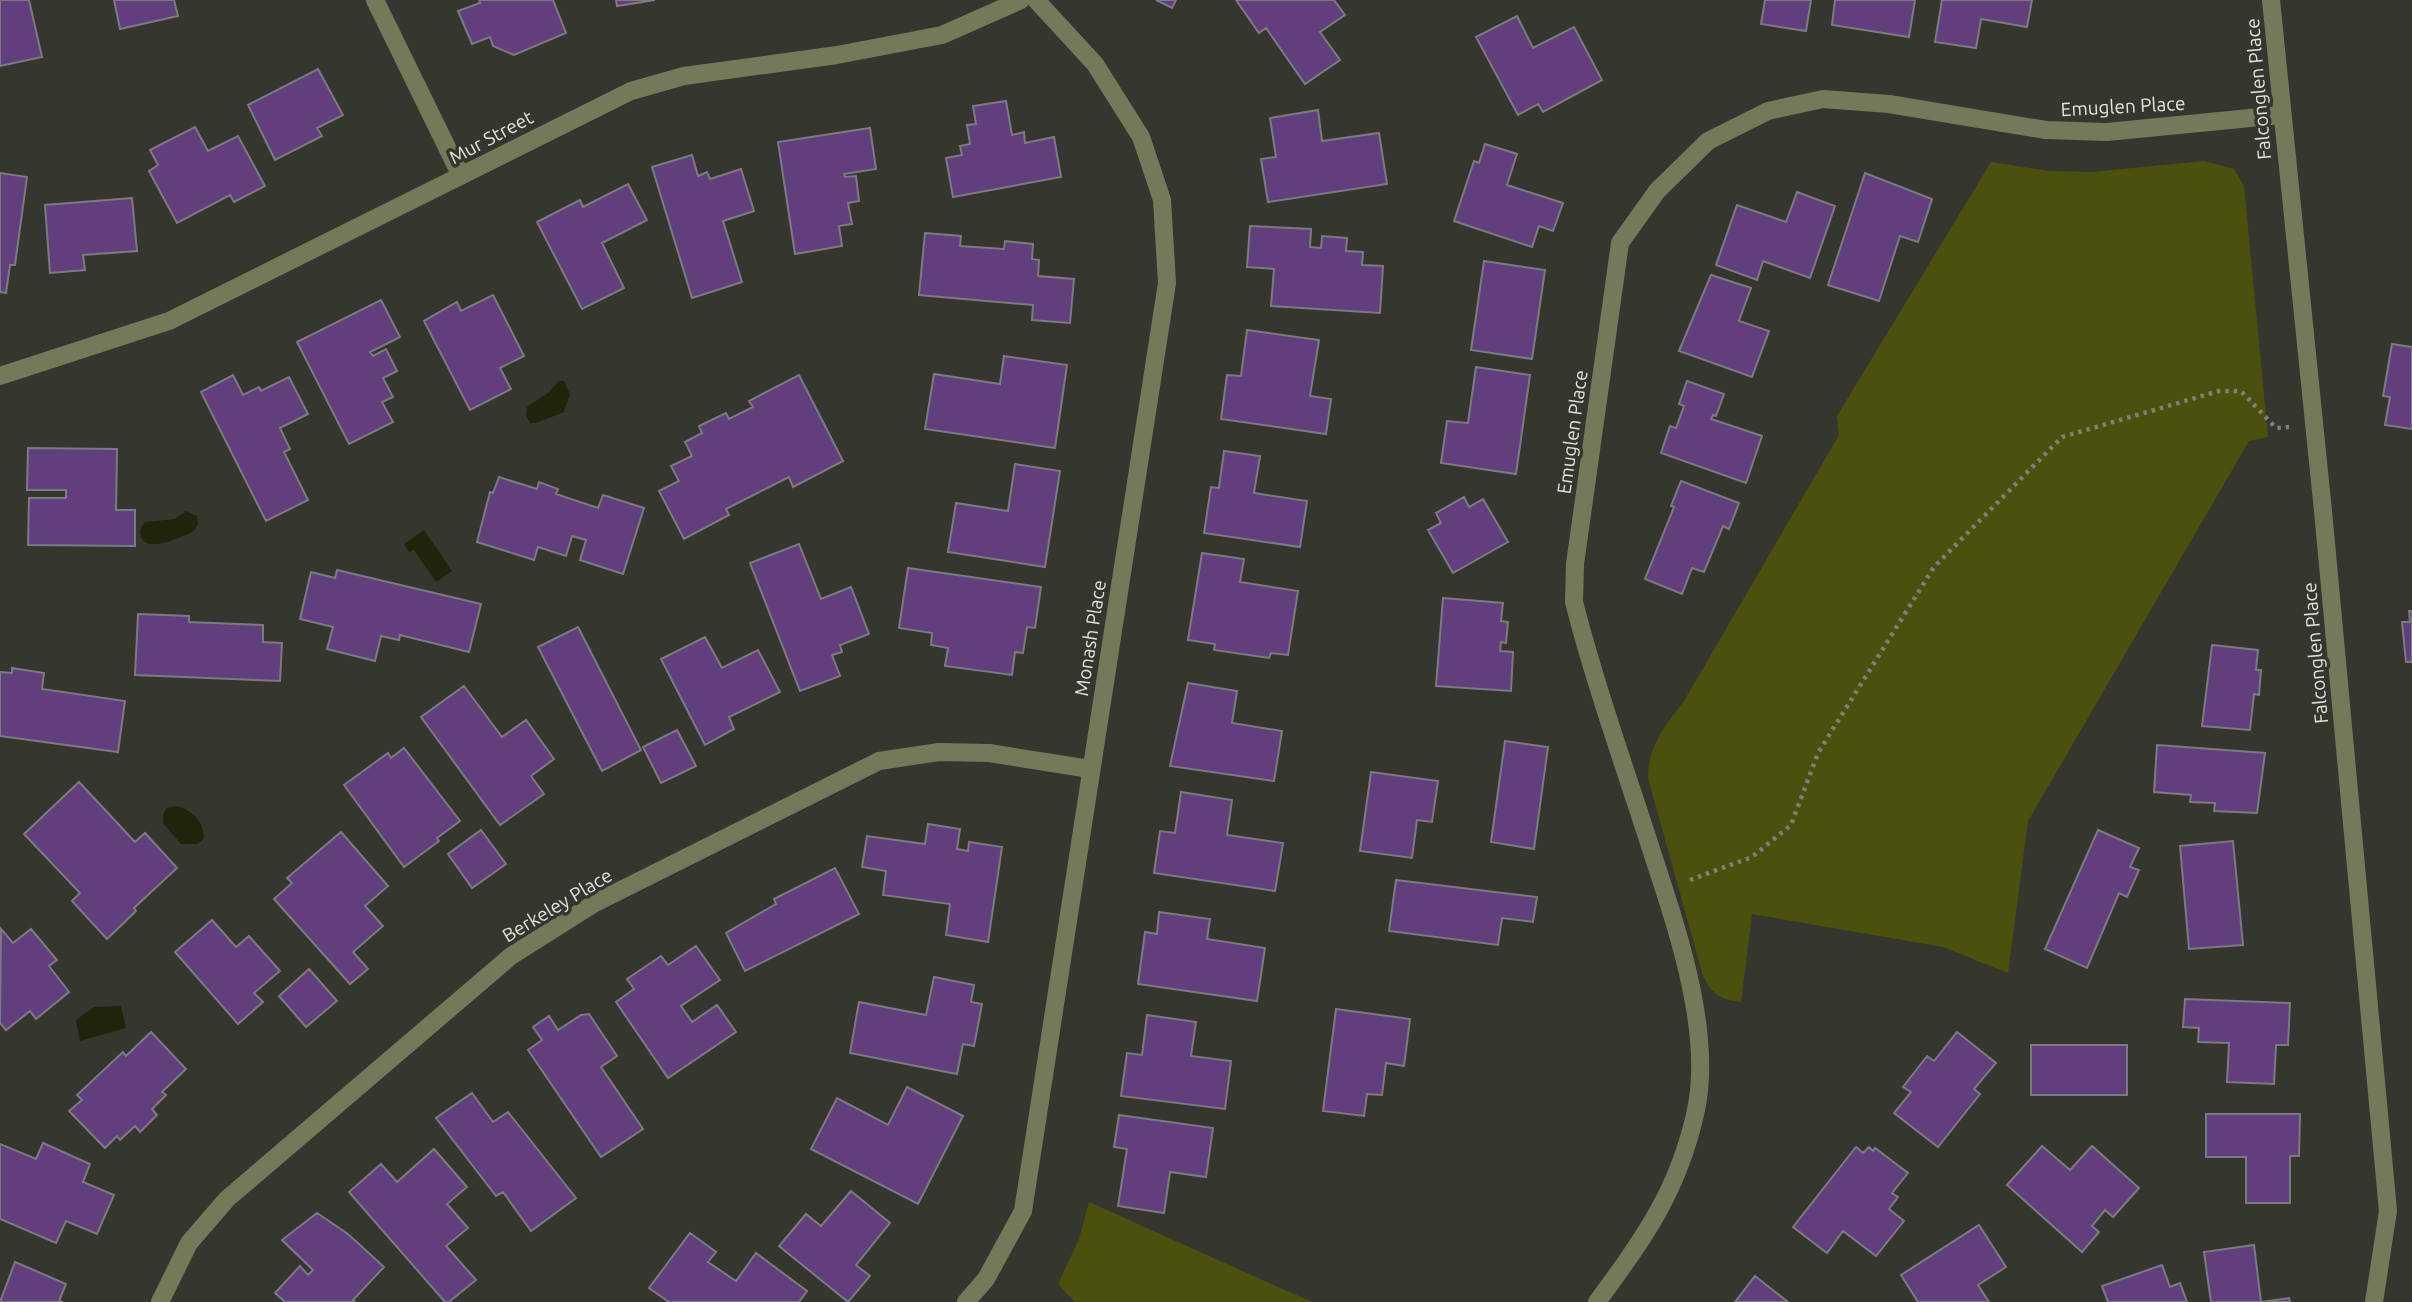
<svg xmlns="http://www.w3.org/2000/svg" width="2412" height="1302" viewBox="0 0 2412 1302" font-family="Ubuntu,sans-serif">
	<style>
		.green { fill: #4b510d }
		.water { fill: #21240a }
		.building { fill: #603f7c; stroke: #7d7982; stroke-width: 2 }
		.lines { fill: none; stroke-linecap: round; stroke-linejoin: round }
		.path { stroke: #7d7f78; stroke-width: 4.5; stroke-dasharray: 3.5 5; stroke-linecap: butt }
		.minor { stroke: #75795a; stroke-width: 18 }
		.labels { text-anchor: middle; stroke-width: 7; stroke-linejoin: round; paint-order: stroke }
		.street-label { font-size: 19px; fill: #e2e3de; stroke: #35372e }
	</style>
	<rect width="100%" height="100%" fill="#35372e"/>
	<!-- green -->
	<path class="green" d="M2204,161L2234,169L2244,186L2268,437L2249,441L2028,821L2008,973L1943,947L1752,914L1741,1002C1721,1000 1712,994 1703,976L1648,778C1648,746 1665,726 1684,701L1839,435L1837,416L1991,162L2049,171L2092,172Z
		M1089,1202L1289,1292L1313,1302H1075L1058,1284L1079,1239Z"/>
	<!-- water -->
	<path class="water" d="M559,381H564L570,394L564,412L536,423H530L526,415L527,407L548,393Z
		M186,511L197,516L198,525L193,532C182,536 148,554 141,537C139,531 141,527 145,522L175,519Z
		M424,530L452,571L436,582L414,550L409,552L404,544Z
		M176,806C192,809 204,822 204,838L198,844H181L163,823V814L167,808Z
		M121,1006L126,1028L80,1041L76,1020L94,1007Z"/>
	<!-- building -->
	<path class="building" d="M0,0H29L42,57L0,66Z
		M114,0H174L178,16L120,29Z
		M479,0H553L566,33L514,55L493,46L490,37L472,44L458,11L480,3Z
		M616,0H655L617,6Z
		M1156,0H1176L1172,8Z
		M1236,0H1334L1345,15L1320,32L1340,60L1305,84L1266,28L1259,33Z
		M1765,0H1811L1806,31L1761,24Z
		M1835,0H1915L1909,37L1832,25Z
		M1942,0H2032L2027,27L1981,19L1976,48L1935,42Z
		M1517,16L1533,48L1574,27L1602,80L1543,112L1538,104L1518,115L1476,37Z
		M318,69L343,115L317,128L322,136L275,160L248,105Z
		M1006,101L1012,135L1024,132L1025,143L1054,137L1061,177L953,197L946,158L962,155L960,146L970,144L967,125L976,124L973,106Z
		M1318,110L1322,141L1379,133L1387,184L1268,202L1261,159L1276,157L1270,118Z
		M195,127L208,151L238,136L265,186L234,202L230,195L177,223L149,171L158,165L150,150Z
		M870,128L876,169L844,174L845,177L856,176L859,201L848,203L852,224L839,226L842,246L795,254L778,142Z
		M1485,144L1517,154L1507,185L1563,203L1553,231L1539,226L1532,247L1454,221L1474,161L1479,163Z
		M692,155L698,176L707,172L710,179L741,169L754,211L723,221L742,282L692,298L652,167Z
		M0,173L27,177L15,265H10L6,293L0,292Z
		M1865,173L1932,199L1918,242L1900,236L1879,301L1828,285Z
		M628,184L647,220L602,243L624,288L582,309L537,222L580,200L583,207Z
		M1797,192L1835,206L1810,278L1763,261L1757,280L1716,265L1737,205L1786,222Z
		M132,198L137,251L83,255L85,270L50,273L45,205Z
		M1250,226L1311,229L1310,247L1321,248L1322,236L1347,238L1346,251L1363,252L1362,265L1383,266L1380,313L1271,306L1274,269L1247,267Z
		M925,233L961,236L960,246L1004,249L1005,241L1033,244L1032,259L1039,260L1038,276L1074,279L1070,323L1032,320L1033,305L919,295Z
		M1484,261L1545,270L1532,359L1471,350Z
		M1711,275L1751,288L1739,321L1769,331L1752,377L1679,351Z
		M493,295L524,356L500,368L511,389L470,410L424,321L457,302L461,311Z
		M381,300L400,337L370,352L373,356L386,349L397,371L383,378L393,397L382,402L393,422L349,444L297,342Z
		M1247,330L1319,340L1310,396L1331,399L1326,434L1221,419L1227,375L1241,376Z
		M2392,344L2412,347V429L2385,425L2390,397L2383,396Z
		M1004,356L1067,365L1055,448L925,429L934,374L1000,384Z
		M1476,367L1530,375L1516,474L1441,463L1447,421L1468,423Z
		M233,375L243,395L259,387L261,391L289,377L308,414L280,428L290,449L284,452L308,500L266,521L201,392Z
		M799,375L843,461L793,487L789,477L726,509L729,515L684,539L659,491L679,481L671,466L692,456L685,442L702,433L699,426L726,413L729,419L753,407L749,401Z
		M1687,381L1724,394L1716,416L1713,415L1711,419L1762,436L1746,483L1661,453L1670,426L1676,428L1684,406L1679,404Z
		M28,448L117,449L116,510H135V546L28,545L29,498H66V490H27Z
		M1224,451L1260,456L1254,493L1307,501L1300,547L1204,533L1211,487L1219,488Z
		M1015,464L1060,471L1045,567L948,552L956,503L1008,511Z
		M499,477L537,489L539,482L558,489L556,494L598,508L603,495L644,508L623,574L580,560L586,540L572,536L566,556L538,547L534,560L477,542L490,492L493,493Z
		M1681,481L1739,503L1729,529L1723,526L1704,572L1692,568L1682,594L1645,579L1674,507L1671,506Z
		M1464,497L1469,507L1483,499L1508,542L1453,573L1428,530L1441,523L1436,513Z
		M799,544L821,599L851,587L869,634L840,645L842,652L832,655L840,676L800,691L750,563Z
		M1202,553L1244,559L1240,582L1298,591L1288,655L1271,653L1269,658L1214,650L1215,644L1188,640Z
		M908,568L1041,587L1035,628L1027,627L1023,653L1015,652L1012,675L945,666L948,648L931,645L932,633L899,628Z
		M337,570L481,604L469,652L400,635L399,640L381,636L375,661L327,649L333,627L300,619L311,572L335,578Z
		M1443,598L1503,603L1501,621L1508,622L1506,643L1501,642L1500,651L1513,652L1511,691L1436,686Z
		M2409,611H2412V662H2406L2402,622H2410Z
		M138,614L189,616V622L263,625V642L282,643L280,681L135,675Z
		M578,627L641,750L602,771L538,647Z
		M705,637L722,668L758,650L780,692L729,717L734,729L705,745L661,659Z
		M2212,645L2258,650L2256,670H2261L2259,695L2254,694L2250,730L2202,726Z
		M12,668L44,673L42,689L125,701L118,752L0,736V672L12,673Z
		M1188,683L1237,691L1232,723L1282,731L1274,781L1170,766Z
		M464,686L502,737L526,720L554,759L531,776L544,794L500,825L421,717Z
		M677,730L696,766L661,783L643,747Z
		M1505,741L1548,747L1534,849L1491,842Z
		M2157,745L2265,753L2257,813L2214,811L2215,803L2190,802L2191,795L2154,792Z
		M404,748L460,821L437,838L439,841L404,867L344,785L388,753L391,758Z
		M1371,772L1438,781L1432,822L1417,820L1412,858L1360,851Z
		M79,782L135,842L145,833L177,868L134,908L136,911L107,939L72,901L80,893L24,834Z
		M1181,792L1232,800L1227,835L1283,843L1275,891L1154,873L1160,831L1175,833Z
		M928,824L960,829L957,849L968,851L969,842L1002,847L988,942L946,935L950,904L883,895L886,871L862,867L867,836L925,844Z
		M481,830L506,864L472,888L448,854Z
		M2098,830L2139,848L2130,867L2139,870L2127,897L2119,893L2087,968L2045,949Z
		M341,832L388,886L365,906L383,926L353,952L368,969L350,984L274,899L292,883L287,878Z
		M2233,841L2243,945L2189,949L2180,846Z
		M835,868L859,914L745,971L726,933L776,904L774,899Z
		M1396,880L1537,897L1533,922L1502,918L1498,945L1389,931Z
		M1159,912L1210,919L1207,939L1265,948L1257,1001L1138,984L1145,932L1157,934Z
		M212,920L236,947L249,936L280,971L254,993L263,1002L238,1024L175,952Z
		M1,929L13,943L31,929L57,960L49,966L69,992L36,1019L30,1011L6,1030L0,1023Z
		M696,946L720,980L681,1006L692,1022L717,1005L736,1032L668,1078L616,1002L634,989L627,979L661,956L668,965Z
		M309,969L337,1001L306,1027L279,996Z
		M934,977L974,985L971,1002L982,1004L974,1046L963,1044L957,1074L850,1053L859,1002L926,1015Z
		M2185,999L2290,1003L2288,1045H2276L2274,1084L2227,1082L2229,1043L2198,1042L2199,1028L2183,1027Z
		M1336,1009L1410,1019L1404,1066L1386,1063L1382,1095L1367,1094L1364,1116L1323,1111Z
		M589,1014L617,1056L601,1067L643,1129L601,1157L528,1050L542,1040L533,1027L549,1016L558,1030L581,1015Z
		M1147,1015L1196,1022L1191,1056L1231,1061L1225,1109L1121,1096L1127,1053L1142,1055Z
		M151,1032L186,1069L162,1092L166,1095L152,1109L157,1115L140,1132L135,1126L120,1140L117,1136L105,1148L69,1111L82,1100L77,1095L123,1052L126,1056Z
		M1957,1032L1996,1063L1974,1089L1980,1094L1938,1147L1894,1113L1911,1092L1903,1087L1927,1056L1934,1061Z
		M2031,1045H2127V1095H2031Z
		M907,1087L963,1116L918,1204L811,1149L837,1098L888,1125Z
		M472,1093L493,1122L508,1112L576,1198L531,1231L503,1192L496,1196L436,1118Z
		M2206,1114H2300L2299,1156H2290V1203H2246V1157H2206Z
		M1119,1115L1213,1128L1206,1177L1170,1172L1164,1213L1118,1206L1127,1149L1114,1147Z
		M43,1143L90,1164L83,1182L114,1195L97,1234L66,1221L56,1243L0,1219V1144L36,1159Z
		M2042,1146L2070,1170L2092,1146L2139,1188L2113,1217L2105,1210L2092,1226L2099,1232L2082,1252L2007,1185Z
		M1856,1147L1863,1153L1869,1147L1873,1151L1875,1148L1908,1173L1892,1193L1898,1197L1889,1209L1904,1221L1876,1256L1843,1231L1827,1253L1793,1227Z
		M434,1149L467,1187L447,1204L468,1228L446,1246L476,1280L449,1302H445L349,1192L381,1164L397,1182Z
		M851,1191L890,1223L856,1265L870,1276L848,1302L779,1246L806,1214L821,1226Z
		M317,1213L348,1234L384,1267L353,1300L355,1302H285L275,1293L300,1266L308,1275L313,1270L282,1240Z
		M1979,1225L2006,1267L1978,1285L1989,1302H1918L1901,1275Z
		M690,1233L716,1252L708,1262L736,1281L756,1253L807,1291L799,1302H669L649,1288Z
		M2254,1245L2261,1302L2289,1298L2290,1302H2211L2204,1252Z
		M15,1262L66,1284L59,1301L63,1302H0Z
		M2162,1265L2170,1287L2180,1283L2187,1302H2108L2102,1286Z
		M1755,1276L1788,1302H1735Z"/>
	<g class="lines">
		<!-- path -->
		<path class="path" d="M1690,880L1752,857L1791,825L1818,753L1934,567L2062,437L2219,391H2241L2276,428L2289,427"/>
		<!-- minor -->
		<path class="minor" d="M375,0L461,176
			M2271,0L2323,511L2388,1211L2374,1302
			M0,376L169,321L631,91L684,76L837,55L942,35L1021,0
			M160,1302L189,1243L227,1199L511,956L595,903L879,761L939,752L989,753L1090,769
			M966,1302L986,1279L1023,1211L1167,283L1162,200L1141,137L1095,64L1036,0
			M1597,1302C1644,1238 1679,1190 1696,1110C1713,1029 1675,923 1650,846C1624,765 1595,684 1574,602L1575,564L1620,243L1657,191L1708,141L1768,111L1823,99L1889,104L2046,130L2107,132L2281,115"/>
	</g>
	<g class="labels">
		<!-- street labels -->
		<g class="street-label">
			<text transform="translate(2258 89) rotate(-95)" y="7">Falconglen Place</text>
			<text transform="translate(2123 106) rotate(-3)" y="7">Emuglen Place</text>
			<text transform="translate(491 137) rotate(-28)" y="7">Mur Street</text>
			<text transform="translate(1572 432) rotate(-82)" y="7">Emuglen Place</text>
			<text transform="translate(1090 638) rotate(-81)" y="7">Monash Place</text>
			<text transform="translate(2315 653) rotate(-95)" y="7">Falconglen Place</text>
			<text transform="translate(557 905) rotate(-31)" y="7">Berkeley Place</text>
		</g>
	</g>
</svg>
